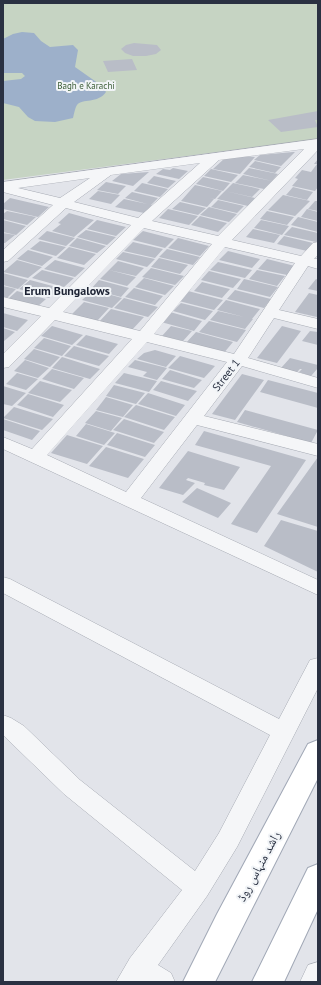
<svg xmlns="http://www.w3.org/2000/svg" width="321" height="985" viewBox="0 0 321 985" font-family="'PT Sans','Noto Naskh Arabic',sans-serif">
	<style>
		.green { fill: #c6d4c3 }
		.water { fill: #9db0ca }
		.building { fill: #b9bdc7 }
		.lines { fill: none; stroke-linecap: round; stroke-linejoin: round }
		.minor-casing { stroke: #a7abb4; stroke-width: 1 }
		.major-casing { stroke: #a1a8b6; stroke-width: 2 }
		.minor { fill: #f5f6f8; fill-rule: evenodd }
		.major { fill: #fff; fill-rule: evenodd }
		.labels { text-anchor: middle; stroke-width: 4; stroke-linejoin: round; paint-order: stroke }
		.far-park-label { font-size: 9px; fill: #3c5e37; stroke: #f1f4f7 }
		.street-label { font-size: 11px; fill: #2a3142; stroke: #f1f4f7 }
		.neighbourhood-label { font-size: 12px; font-weight: bold; fill: #1c2233; stroke: #f1f4f7 }
		.near-street-label { font-size: 13px; fill: #2a3142; stroke: #f1f4f7 }
	</style>
	<rect width="100%" height="100%" fill="#e2e4ea"/>
	<!-- green -->
	<path class="green" d="M3,3H318V139L3,180Z"/>
	<!-- water -->
	<path class="water" d="M22,32L34,33L41,41L50,47L73,45L78,50L75,67L102,86L106,92C98,104 82,98 77,105C75,108 74,114 73,118L55,122L35,121L28,117L19,107L3,103V81L21,79L25,76L22,73H3V39L13,34Z"/>
	<!-- building -->
	<path class="building" d="M134,43L157,45L161,50L156,54L146,56H133L125,53L121,49L126,45Z
		M132,59L137,70L108,72L103,61Z
		M318,111V120H315L318,127L281,132L268,120Z
		M293,152H295L281,166L254,160L260,155Z
		M245,156L255,157L240,174L213,169L225,158Z
		M318,159V187L315,191L292,186L298,179L295,178L302,170L311,172L317,164H314Z
		M255,161L281,167L275,173L249,167Z
		M173,168L188,171L179,179L156,174L163,169L170,170Z
		M249,168L278,174L272,181L243,174Z
		M211,169L238,175L231,182L204,176Z
		M149,172L133,186L112,181L121,174Z
		M243,175L272,181L264,189L235,183Z
		M154,176L176,181L168,188L147,183Z
		M203,177L230,183L223,191L196,184Z
		M106,182L126,186L118,194L97,190Z
		M142,183L168,189L160,197L134,191Z
		M233,183L260,189L252,197L225,191Z
		M195,185L222,191L215,199L209,198L214,199L207,207L181,201Z
		M293,187L313,192L307,200L286,195Z
		M98,191L120,195L111,204L89,199Z
		M225,191L255,198L248,206L217,199Z
		M132,192L158,198L151,205L125,198Z
		M283,195L310,201L295,216L268,210Z
		M10,198L49,207L38,217L3,209V204Z
		M124,199L152,205L144,213L115,207Z
		M218,200L244,206L237,213L211,207Z
		M315,201H318V211L308,209Z
		M180,202L206,208L198,215L172,209Z
		M209,207L237,214L229,222L200,215Z
		M168,209L198,216L189,225L159,218Z
		M307,209L318,212V221L301,217Z
		M7,211L36,217L27,225L3,219V214Z
		M267,211L294,217L287,225L260,219Z
		M69,213L94,220L74,237L52,231L61,224L58,223Z
		M200,216L227,223L218,232L191,225Z
		M298,217L318,222V232L291,225Z
		M3,220L26,226L16,235L3,232Z
		M97,220L126,227L116,236L87,229Z
		M261,220L289,226L282,235L254,228Z
		M292,227L318,233V241L316,242L284,235Z
		M253,229L280,235L274,243L246,237Z
		M86,230L116,237L107,245L77,237Z
		M47,231L75,238L66,246L38,239Z
		M143,231L174,239L165,248L133,240Z
		M3,233L15,235L5,243H3Z
		M284,236L313,243L307,251L277,244Z
		M77,238L106,246L97,253L69,246Z
		M178,238L209,246L200,256L168,248Z
		M40,241L66,247L56,256L30,249Z
		M133,242L163,249L155,258L124,251Z
		M69,247L96,254L84,265L57,258Z
		M167,249L200,257L193,265L159,257Z
		M28,250L53,257L42,266L17,259Z
		M228,251L260,259L252,268L219,260Z
		M123,252L155,259L147,267L116,259Z
		M159,258L188,265L180,274L151,267Z
		M267,259L295,266L287,275L258,269Z
		M17,260L42,267L28,278L3,272Z
		M55,260L85,268L75,277L44,269Z
		M118,261L144,268L136,276L109,270Z
		M218,262L252,270L245,278L210,270Z
		M151,268L184,276L175,285L142,277Z
		M42,270L74,278L64,287L32,278Z
		M109,270L136,277L127,286L100,279Z
		M257,270L285,276L277,286L249,279Z
		M209,271L241,279L233,288L201,280Z
		M3,273L28,280L18,289L3,285Z
		M144,278L174,286L165,295L135,287Z
		M244,279L278,287L270,297L237,289Z
		M316,279L318,280V291L308,289Z
		M30,280L60,288L49,298L19,289Z
		M99,280L129,288L121,297L91,289Z
		M202,282L230,289L222,298L194,291Z
		M3,286L16,289L7,298L3,297Z
		M134,288L163,296L155,305L125,297Z
		M93,290L122,298L112,308L82,300Z
		M235,290L271,299L264,308L227,299Z
		M17,291L46,299L37,307L8,299Z
		M188,291L223,300L214,310L179,301Z
		M309,293L318,295L317,317L295,312Z
		M124,298L158,307L148,317L114,308Z
		M226,300L260,309L252,319L217,310Z
		M84,302L109,308L97,321L72,314Z
		M181,303L213,311L205,320L173,311Z
		M111,309L144,317L131,331L98,323Z
		M218,311L253,319L245,329L210,320Z
		M170,312L202,321L194,331L161,322Z
		M3,313L28,320L17,331L3,327Z
		M209,321L246,330L237,342L199,332Z
		M52,326L83,335L72,345L41,336Z
		M171,326L192,331L183,341L162,336Z
		M282,326L301,331L277,363L257,358Z
		M3,328L15,332L4,341H3Z
		M310,331L318,332V345L302,341Z
		M196,332L233,342L223,354L185,344Z
		M86,335L118,344L109,354L76,345Z
		M44,338L71,346L62,356L34,348Z
		M74,346L109,356L99,366L64,356Z
		M34,349L60,357L50,367L24,359Z
		M155,350L176,356L166,367L137,359L144,353Z
		M180,356L215,366L204,378L168,368Z
		M62,357L100,369L90,379L52,368Z
		M290,358L318,365V368L311,376L299,372L302,369H300L297,372L281,368Z
		M25,360L49,368L38,378L14,371Z
		M135,360L167,368L157,380L143,376L147,372L128,367Z
		M52,369L84,378L74,389L42,379Z
		M170,370L202,380L194,388L162,379Z
		M17,373L38,379L26,390L6,384Z
		M124,373L157,381L149,392L115,383Z
		M242,374L264,380L235,420L212,414Z
		M268,380L318,393V408L260,392Z
		M40,381L72,390L60,402L28,393Z
		M161,381L197,391L188,401L153,390Z
		M114,385L145,393L136,404L106,396Z
		M3,386L26,393L12,406L3,404Z
		M148,393L185,405L176,416L138,404Z
		M28,394L64,405L53,417L17,405Z
		M106,397L133,405L123,417L96,410Z
		M136,405L175,417L164,430L124,417Z
		M14,407L53,419L42,430L3,418Z
		M245,410L318,430L311,443L237,422Z
		M96,411L122,418L111,431L85,423Z
		M3,419L40,431L32,440L3,430Z
		M124,419L164,432L154,443L113,430Z
		M86,424L115,433L104,445L76,436Z
		M204,431L306,460L257,533L231,524L271,466L195,445Z
		M117,433L155,445L145,457L107,445Z
		M67,435L103,446L87,464L51,453Z
		M106,447L144,459L128,478L89,466Z
		M188,451L240,467L224,490L204,485L205,483L188,478L186,480L195,483L183,495L159,488Z
		M318,457V527L277,514Z
		M197,488L231,503L218,518L182,502Z
		M281,520L318,531V572L264,546Z"/>
	<g class="lines">
		<defs>
			<path id="minor" d="M318,139V150L232,240L301,256L313,243L318,242V255L314,259H318V269L308,266L279,310L318,319V329L274,318L248,358L318,378V388L242,366L204,416L318,444V456L197,425L141,498L318,580V595L3,449V437L32,449L132,339L55,320L9,367L3,368V354L41,316L3,307V297L49,308L131,225L66,208L8,261L3,262V250L53,205L3,192V182ZM304,149L218,236L152,221L219,160ZM200,163L138,218L74,202L111,175ZM90,178L60,198L18,188ZM144,228L212,244L140,331L63,312ZM225,247L295,263L234,354L154,334ZM147,342L227,362L126,492L47,455Z
				M3,577L10,579L279,719L310,660L318,658V688L237,847L207,896L158,965L171,973L175,982H116L130,958L182,890L64,794L3,735V715L11,718L24,726L80,780L195,871L219,833L270,735L3,593Z
				M318,962V982H300L308,965Z"/>
			<path id="major" d="M318,740V778L215,982H183L217,914L308,744Z
				M318,864V909L284,982H252L308,868Z"/>
		</defs>
		<!-- minor casing -->
		<use href="#minor" class="minor-casing"/>
		<!-- major casing -->
		<use href="#major" class="major-casing"/>
		<!-- minor -->
		<use href="#minor" class="minor"/>
		<!-- major -->
		<use href="#major" class="major"/>
	</g>
	<g class="labels">
		<!-- far-park labels -->
		<g class="far-park-label">
			<text x="86" y="89">Bagh e Karachi</text>
		</g>
		<!-- street labels -->
		<g class="street-label">
			<text transform="translate(226 375) rotate(-52)" y="4">Street 1</text>
		</g>
		<!-- neighbourhood labels -->
		<g class="neighbourhood-label">
			<text x="67" y="295">Erum Bungalows</text>
		</g>
		<!-- near-street labels -->
		<g class="near-street-label">
			<text transform="translate(258 866) rotate(-62)" y="5">راشد منہاس روڈ</text>
		</g>
	</g>
	<!-- border -->
	<rect width="321" height="985" fill="none" stroke="#2a3142" stroke-width="8"/>
</svg>
